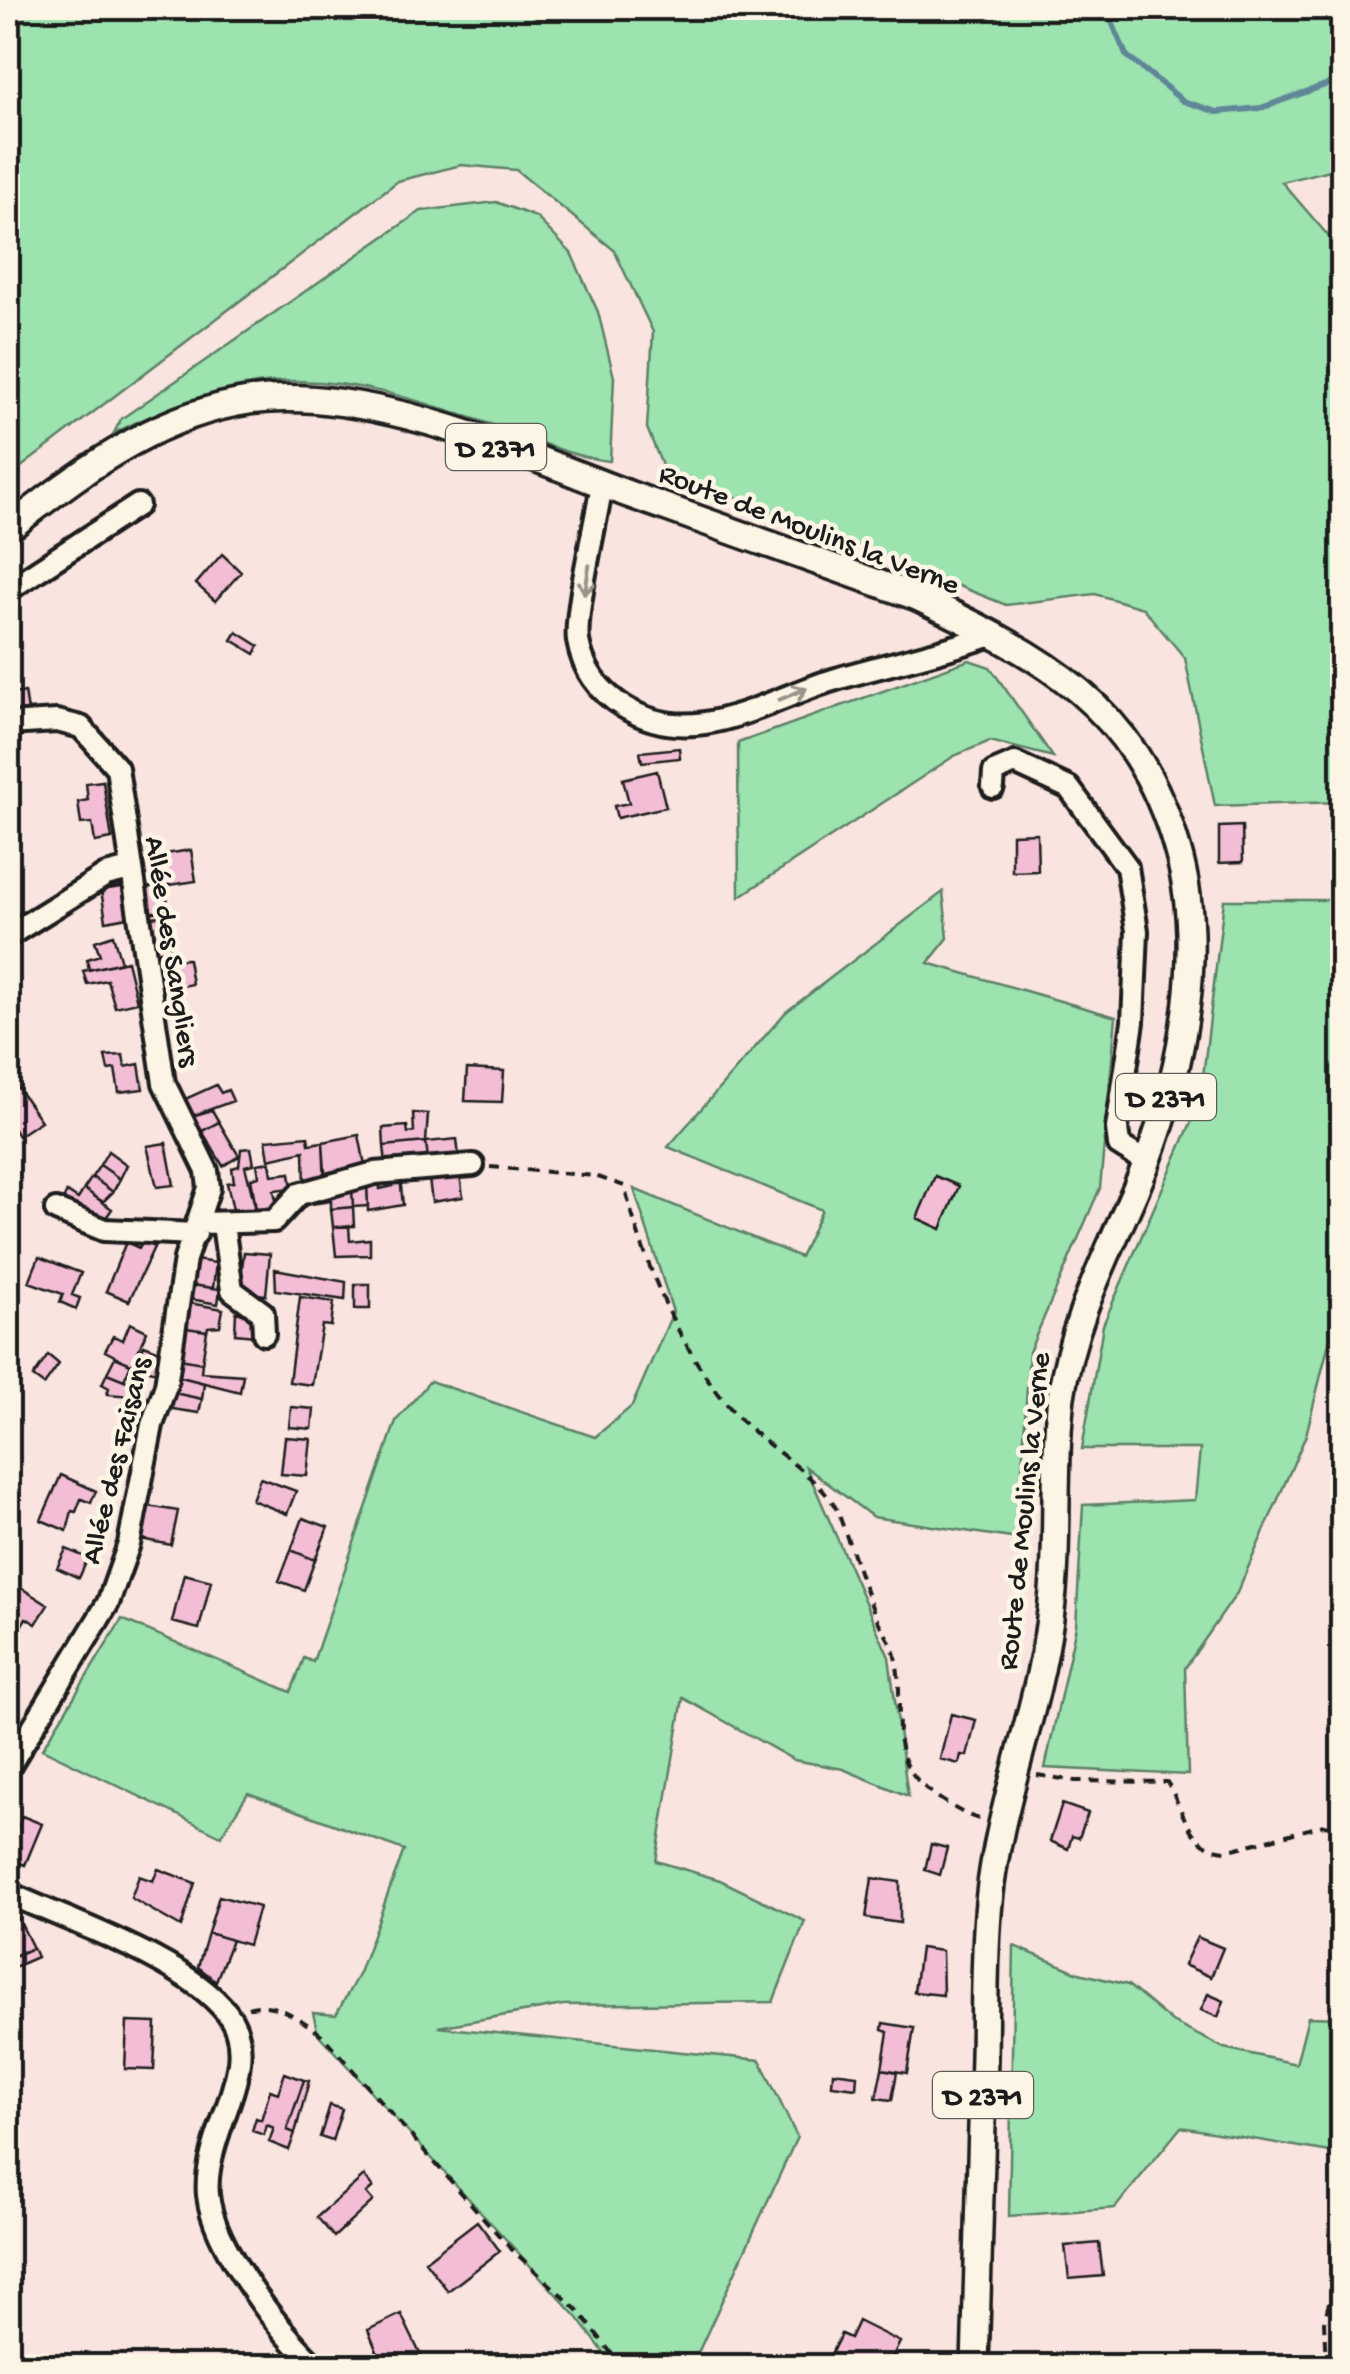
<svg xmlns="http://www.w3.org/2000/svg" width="1350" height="2374" viewBox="0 0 1350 2374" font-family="'Gochi Hand',sans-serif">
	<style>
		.green { fill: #9ce3b0; stroke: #5c8066; stroke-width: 2.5 }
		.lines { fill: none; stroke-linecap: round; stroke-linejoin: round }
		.stream { stroke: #5e8798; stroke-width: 6 }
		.building { fill: #f3bdd6; stroke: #1c1c1c; stroke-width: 2.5 }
		.minor-casing { stroke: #1c1c1c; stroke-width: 28 }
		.major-casing { stroke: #1c1c1c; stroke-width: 32 }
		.path { stroke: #1c1c1c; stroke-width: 4; stroke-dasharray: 10 8; stroke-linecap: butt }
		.minor { stroke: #fcf5e5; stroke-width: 20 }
		.major { stroke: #fcf5e5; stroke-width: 25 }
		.oneway { stroke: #97938b }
		.labels { text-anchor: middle; stroke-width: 9; stroke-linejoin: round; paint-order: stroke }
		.shield { fill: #fcf5e5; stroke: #5f5d58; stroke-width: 2.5 }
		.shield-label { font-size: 28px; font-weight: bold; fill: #1c1c1c }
		.street-label { font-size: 30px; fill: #1c1c1c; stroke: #fcf5e5 }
	</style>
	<rect width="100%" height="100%" fill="#f9e4e0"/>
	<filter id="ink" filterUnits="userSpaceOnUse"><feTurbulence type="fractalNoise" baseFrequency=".01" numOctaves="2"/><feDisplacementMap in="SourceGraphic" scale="20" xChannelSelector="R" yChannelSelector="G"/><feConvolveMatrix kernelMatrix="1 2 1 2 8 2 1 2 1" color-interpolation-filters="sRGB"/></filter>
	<g filter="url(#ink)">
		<!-- green -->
		<path class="green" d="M8,8H1342V167L1282,182L1342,252V802L1215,806L1185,658L1143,608L1095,594L1006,605L663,468L647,428L653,332L614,250L516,170L461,165L398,181L8,477Z
			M496,202L536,217L571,253L598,312L614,377L610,461C569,457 526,436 487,423C333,371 264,360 114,433L121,419L421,211Z
			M969,660L990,667L1053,757L990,741L954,756L739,897L738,743Z
			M943,892L948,938L928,963L1116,1017L1100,1188L1029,1352L1018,1539L873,1517L806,1467L889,1657L908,1796L843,1769L794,1760L683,1698L656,1861L720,1880L805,1921L773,2002L563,2005L438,2027L760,2060L797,2137L692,2366H614L578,2318L318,2034L313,2013L336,2015L359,1973L404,1850L248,1793L221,1836L42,1749L122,1619L291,1692L304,1658L313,1662L396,1421L430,1381L595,1437L632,1406L673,1312L634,1189L800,1257L822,1210L668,1147L786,1012Z
			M1224,900H1342V1290L1306,1435L1237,1593L1185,1668L1188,1775L1045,1768L1076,1626L1083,1505L1195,1500L1200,1449H1082L1103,1325L1200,1102Z
			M1014,1946L1079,1973L1128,1985L1172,2022L1224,2048L1296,2064L1308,2017L1342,2018V2154L1181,2127L1115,2208L1009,2216Z"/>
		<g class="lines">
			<!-- stream -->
			<path class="stream" d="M1106,8L1126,55L1183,101L1217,112L1261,108L1342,79"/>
		</g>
		<!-- building -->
		<path class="building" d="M222,554L241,572L215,601L196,584Z
			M237,632L259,646L255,654L232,640Z
			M25,692L28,711L8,714V695Z
			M679,748L680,758L642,762L640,752Z
			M657,771L666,807L617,818L614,806L629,803L623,779Z
			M103,781L112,839L95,842L92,823L81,824L78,802L88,800L86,783Z
			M1242,826L1243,862L1219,863V827Z
			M1037,833L1038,871L1012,872V834Z
			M191,850L196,881L163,886L159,855Z
			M165,885L169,910L148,913L144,888Z
			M122,887L128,917L106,921L101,890Z
			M161,916L171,950L154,952L149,917Z
			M113,935L121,962L89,970L87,959L100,955L95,941Z
			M188,959L192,984L182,986L183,995L169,998L163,960Z
			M127,961L137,1002L115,1007L107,980L87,984L83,971Z
			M123,1055L125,1067L139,1064L143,1089L119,1092L115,1069L108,1070L105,1056Z
			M467,1069L504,1071L502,1102L465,1101Z
			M13,1081L41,1121L18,1136L8,1120V1085Z
			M216,1085L221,1093L228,1090L233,1101L192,1116L183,1100Z
			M212,1110L219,1122L202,1131L192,1116Z
			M413,1113L428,1114L426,1142L384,1146L383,1128L407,1126L408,1133L414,1132Z
			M219,1122L239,1156L223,1166L202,1131Z
			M359,1135L365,1165L325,1173L323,1142Z
			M308,1136L309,1144L323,1142L325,1183L305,1186L304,1151L269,1159L266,1140Z
			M457,1139L459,1157L428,1160L426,1142Z
			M426,1142L428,1160L386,1164L384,1146Z
			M166,1143L174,1185L157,1187L147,1146Z
			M251,1148L254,1164L245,1166L256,1210L234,1214L227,1183L234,1182L232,1168L239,1166L241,1149Z
			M108,1151L127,1165L120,1179L100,1165Z
			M270,1162L272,1175L290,1173L292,1188L274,1190L277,1206L256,1210L251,1178L259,1176L257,1164Z
			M100,1165L120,1179L113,1192L92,1177Z
			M460,1174L463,1197L432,1202L429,1179Z
			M935,1176L959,1186L941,1229L917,1218Z
			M92,1177L113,1192L103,1202L84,1189Z
			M400,1177L403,1205L368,1211L367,1182L379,1180L380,1189L393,1186L391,1179Z
			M367,1182L368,1206L353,1207L352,1188Z
			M352,1188L353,1207L331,1209V1201L310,1204V1196Z
			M84,1189L112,1209L105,1219L61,1203L67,1192L78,1199Z
			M353,1207L354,1226L333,1227L331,1209Z
			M349,1226L350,1241L370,1239V1255L336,1256L333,1227Z
			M142,1241L154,1247L129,1301L106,1291L126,1242L139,1248Z
			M244,1252L270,1254L266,1295L239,1292Z
			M39,1257L81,1273L72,1295L80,1298L76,1309L60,1302L63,1294L29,1282Z
			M195,1260L216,1263L213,1288L191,1285Z
			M275,1269L346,1282L345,1300L276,1290Z
			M355,1284H370V1309H355Z
			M191,1285L220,1289L218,1304L190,1299Z
			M300,1297L334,1302L331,1326L322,1325L312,1385L289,1382Z
			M189,1303L223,1309L220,1326L208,1327L207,1331L186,1328Z
			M236,1312L257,1318L255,1336L235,1334Z
			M130,1323L147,1331L132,1365L105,1351L113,1336L123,1340Z
			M186,1328L207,1331L202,1363L180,1359Z
			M144,1345L163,1352L160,1373L135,1366Z
			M48,1355L59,1364L44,1385L33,1377Z
			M115,1357L131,1364L124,1380L107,1373Z
			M180,1359L202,1363L201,1372L243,1375L240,1392L177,1376Z
			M107,1373L134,1384L131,1396L107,1394L109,1388L102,1384Z
			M177,1376L204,1383L202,1399L174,1393Z
			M174,1393L202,1399L199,1413L172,1409Z
			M125,1399L147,1404L143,1430L120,1424Z
			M291,1407L314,1409L312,1429L289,1427Z
			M120,1424L143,1430L140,1442L117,1435Z
			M285,1437L311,1439L307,1476L281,1474Z
			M61,1475L96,1491L91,1503L81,1499L76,1512L72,1511L67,1531L41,1520Z
			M260,1478L296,1491L287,1514L252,1500Z
			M148,1506L178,1511L171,1545L141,1539Z
			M303,1518L328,1527L315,1560L291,1550Z
			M66,1549L88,1558L79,1578L57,1568Z
			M291,1550L315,1560L304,1590L279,1581Z
			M184,1574L211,1581L199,1629L172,1622Z
			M18,1586L48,1605L36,1624L26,1618L12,1641L8,1639V1603Z
			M951,1714L976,1720L967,1756L961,1755L959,1764L940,1759Z
			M1062,1804L1088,1813L1079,1838L1072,1836L1068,1849L1050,1841Z
			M22,1816L42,1824L25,1865L8,1858Z
			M931,1844L947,1848L940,1875L925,1870Z
			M158,1869L195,1883L181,1927L131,1898L139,1876L153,1881Z
			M872,1878L900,1882V1923L866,1918Z
			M219,1896L259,1907L248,1945L208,1933Z
			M17,1916L33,1948L10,1958L8,1920Z
			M208,1933L232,1940L216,1981L198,1967Z
			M1197,1937L1223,1948L1211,1977L1184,1965Z
			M33,1948L37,1957L12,1968L8,1958Z
			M920,1948L942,1951L943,1995L914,1992Z
			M1208,1994L1224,2001L1218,2017L1201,2010Z
			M127,2022L156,2023L154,2070L125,2069Z
			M883,2023L914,2028L907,2073L882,2069L888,2032L882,2030Z
			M882,2069L897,2072L892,2100L876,2098Z
			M833,2072L857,2075L856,2088L832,2085Z
			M285,2073L304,2080L287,2130L295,2133L289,2150L269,2142L274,2128L267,2125L264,2135L252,2131L256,2118L261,2120L270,2090L278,2093Z
			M304,2080L309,2081L295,2133L287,2130Z
			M330,2105L342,2109L332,2141L320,2137Z
			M364,2176L373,2187L366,2193L373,2201L334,2237L317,2217Z
			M477,2221L500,2251L448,2291L425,2261Z
			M1099,2243L1103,2276L1069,2279L1065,2246Z
			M401,2314L423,2360L408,2366H383L368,2330Z
			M858,2321L900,2342L888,2366H825L841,2334L850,2338Z"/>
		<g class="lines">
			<defs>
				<path id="minor" d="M602,484C597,518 574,613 578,641C583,670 600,692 624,707C695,751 763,701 833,680C886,664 942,653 994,634
					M8,590L138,505
					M8,724L57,721L81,727L117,768L164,1083L207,1171L209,1188L185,1259L166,1385L152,1425L129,1544L108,1603L8,1768
					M993,787L994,772L1015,763L1069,788L1127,867L1137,931L1133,1022L1117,1128L1119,1145L1146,1162
					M8,936L106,875L130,869
					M56,1210L104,1230L196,1234
					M200,1223L274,1221L299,1194L375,1173L473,1165
					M223,1224L232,1290L263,1313L264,1334
					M8,1893C70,1922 185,1959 227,2013C266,2063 202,2133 208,2195C213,2246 279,2331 316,2366"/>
				<path id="major" d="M8,529C77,475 148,420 237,403C358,379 518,453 631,495C726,529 821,563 917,597C1043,657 1135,703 1177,848C1206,946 1183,1068 1147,1162C1116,1240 1073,1312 1061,1397C1052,1471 1060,1546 1050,1619C1037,1716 998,1806 989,1902C984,1953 985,2006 984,2057C981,2160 978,2263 975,2366"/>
			</defs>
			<!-- minor casing -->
			<use href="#minor" class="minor-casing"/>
			<!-- major casing -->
			<use href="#major" class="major-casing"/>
			<!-- path -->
			<path class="path" d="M490,1167L595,1176L624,1186C647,1270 678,1349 737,1416C764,1446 827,1481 839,1515C851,1548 862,1582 875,1615C881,1628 892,1642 895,1656C909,1715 877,1757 940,1799C953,1807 964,1815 980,1819
				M1037,1775L1075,1781L1167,1782C1185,1811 1187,1848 1226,1851L1324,1825L1342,1828
				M1342,1858L1335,1870L1342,1888
				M248,2008C274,1999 302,2020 322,2035L510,2248L579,2311L621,2366
				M1326,2366L1324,2322L1342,2254"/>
			<!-- minor -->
			<use href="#minor" class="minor"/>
			<!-- major -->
			<use href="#major" class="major"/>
		</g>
		<!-- one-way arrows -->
		<defs><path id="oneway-shaft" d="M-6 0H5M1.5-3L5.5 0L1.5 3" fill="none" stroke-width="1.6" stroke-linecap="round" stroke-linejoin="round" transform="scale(2.5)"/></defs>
		<g class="oneway">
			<use href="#oneway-shaft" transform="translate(587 580) rotate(99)"/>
			<use href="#oneway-shaft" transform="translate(793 694) rotate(-23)"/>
		</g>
	</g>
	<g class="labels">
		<!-- shield labels -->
		<g class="shield">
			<rect x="446" y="424" width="100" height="46" rx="8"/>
			<rect x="1116" y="1074" width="100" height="46" rx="8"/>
			<rect x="933" y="2072" width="100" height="46" rx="8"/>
		</g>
		<g class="shield-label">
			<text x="496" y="457">D 2371</text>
			<text x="1166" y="1107">D 2371</text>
			<text x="983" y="2105">D 2371</text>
		</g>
		<!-- street labels -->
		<g class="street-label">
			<text transform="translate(810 527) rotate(21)" y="10">Route de Moulins la Verne</text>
			<text transform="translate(174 951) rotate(81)" y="10">Allée des Sangliers</text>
			<text transform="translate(114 1460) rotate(-76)" y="10">Allée des Faisans</text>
			<text transform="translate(1022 1511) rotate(-84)" y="10">Route de Moulins la Verne</text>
		</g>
	</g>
	<!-- margin -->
	<rect width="1350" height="2374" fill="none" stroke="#fcf5e5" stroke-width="40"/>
	<rect x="20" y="20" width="1310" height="2334" fill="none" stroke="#1c1c1c" stroke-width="4" filter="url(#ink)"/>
</svg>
